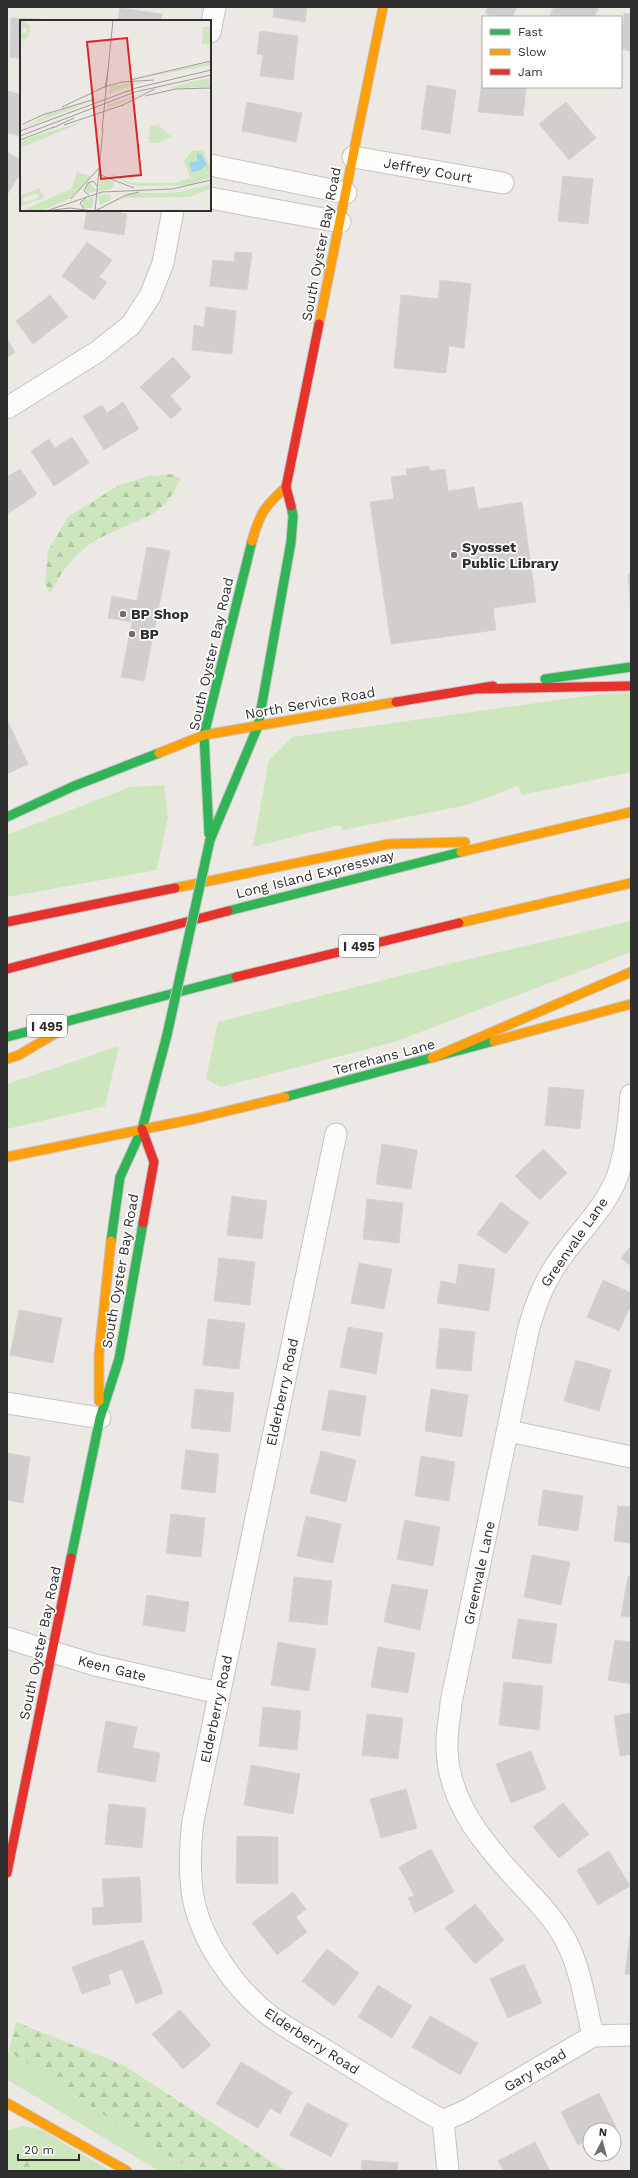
<svg xmlns="http://www.w3.org/2000/svg" width="638" height="2178" viewBox="0 0 638 2178" font-family="'Work Sans',sans-serif">
	<style>
		.grass { fill: #cee6be }
		.forest { fill: url(#forest-firs) }
		.building { fill: #d1cecb; stroke: #d7d4d0 }
		.lines { fill: none; stroke-linecap: round; stroke-linejoin: round }
		.street-casing { stroke: #c5c4c5; stroke-width: 23 }
		.fast-casing { stroke: #c5c4c5; stroke-width: 11 }
		.slow-casing { stroke: #c5c4c5; stroke-width: 11 }
		.jam-casing { stroke: #c5c4c5; stroke-width: 11 }
		.street { stroke: #fcfcfb; stroke-width: 21 }
		.fast { stroke: #30b455; stroke-width: 9 }
		.slow { stroke: #ff9f0a; stroke-width: 9 }
		.jam { stroke: #e5322d; stroke-width: 9 }
		.fast-bridge-casing { stroke: #c5c4c5; stroke-width: 11; stroke-linecap: butt }
		.fast-bridge { stroke: #30b455; stroke-width: 9 }
		.poi-dot { fill: #706f6e; stroke: #fff; stroke-width: 1.5 }
		.labels { text-anchor: middle; stroke-width: 3.5; stroke-linejoin: round; paint-order: stroke }
		.shield { fill: #fff; stroke: #6d6d6d; stroke-width: 1 }
		.shield-label { font-size: 13px; font-weight: bold; fill: #2e2e2e }
		.street-label { font-size: 14px; fill: #2e2e2e; stroke: #fff }
		.poi-label { font-size: 14px; font-weight: bold; fill: #2e2e2e; stroke: #fff; text-anchor: start }
		.inset-road { fill: none; stroke: #a09e9b; stroke-width: 1 }
		.view { fill: #d62828; fill-opacity: 0.15; stroke: #d62828; stroke-width: 2 }
		.inset-edge { fill: none; stroke: #2e2e2e; stroke-width: 2 }
	</style>
	<defs>
		<pattern id="forest-firs" width="22" height="20" patternUnits="userSpaceOnUse"><rect width="22" height="20" fill="#cee6be"/><path d="M5 1l3.5 6h-7zM16 11l3.5 6h-7z" fill="#b1c6a4"/></pattern>
	</defs>
	<rect width="100%" height="100%" fill="#ece8e4"/>
	<!-- grass -->
	<path class="grass" d="M631,693V772L522,795L518,786L467,805L343,830L340,825L253,847L269,760L292,737L601,694Z
		M164,785L168,817L157,870L7,897V835L130,787Z
		M631,921V952L394,1042L221,1087L206,1079L218,1022L431,968Z
		M119,1046L105,1106L7,1129V1084Z
		M9,2051L125,2129L194,2171H159L8,2080L7,2059Z
		M22,2126L40,2129L110,2171H7V2131Z"/>
	<!-- forest -->
	<path class="forest" d="M170,474L181,478C175,490 169,502 158,510C136,525 108,530 86,547C70,560 60,574 50,593L45,584L48,551L68,517L119,485L146,477Z
		M16,2022L123,2065L286,2171H194L125,2129L9,2051Z
		M32,2158L41,2171H7V2160Z"/>
	<!-- building -->
	<path class="building" d="M274,7H307L305,22L273,17Z
		M488,7H517L512,17H493L485,13Z
		M554,7H593L598,9L594,17H549Z
		M120,8L162,14L161,21H118Z
		M624,13L631,14V51L621,49Z
		M11,18L41,19V21H21V58L10,57Z
		M260,31L298,36L293,80L260,76L263,55L257,54Z
		M482,81L483,87H526L523,116L478,112Z
		M427,85L456,90L450,134L421,129Z
		M7,91L21,94V136L7,133Z
		M247,102L302,113L296,142L242,131Z
		M566,102L596,138L569,160L539,124Z
		M7,152L21,160V172L7,195Z
		M563,176L593,179L588,224L558,221Z
		M87,210H117V212L127,214L124,235L84,229Z
		M87,242L112,260L99,277L107,282L94,300L62,276Z
		M235,252L252,253L247,290L210,286L213,260L234,262Z
		M440,280L471,284L464,348L449,346L446,373L394,368L401,295L438,299Z
		M50,295L68,317L33,344L16,321Z
		M206,307L236,311L232,354L192,350L194,325L204,327Z
		M7,338L15,353L7,357Z
		M173,357L191,377L170,396L182,409L171,419L140,387Z
		M123,402L139,429L104,450L83,416L102,405L107,413Z
		M72,437L89,463L54,486L31,451L49,439L55,448Z
		M429,466L430,471L445,469L448,491L474,487L478,509L522,502L536,602L493,608L496,630L391,644L370,502L394,499L391,477L407,475L406,469Z
		M20,469L37,494L7,514V477Z
		M147,547L170,551L144,681L121,677L132,622L108,618L112,596L137,601Z
		M628,574H631V613Z
		M7,720L28,764L7,774Z
		M549,1087L584,1090L580,1129L545,1125Z
		M382,1144L417,1150L411,1189L376,1184Z
		M543,1149L567,1173L540,1200L515,1176Z
		M232,1196L267,1201L262,1239L227,1235Z
		M367,1199L403,1203L399,1243L363,1239Z
		M501,1202L529,1223L506,1254L477,1234Z
		M631,1246V1266L621,1258Z
		M219,1258L255,1262L250,1305L214,1301Z
		M359,1263L392,1269L384,1309L351,1303Z
		M459,1264L495,1269L489,1311L437,1303L441,1281L456,1284Z
		M603,1280L631,1293V1310L629,1309L619,1331L587,1317Z
		M19,1310L62,1318L53,1363L10,1355Z
		M208,1319L245,1323L239,1369L203,1365Z
		M348,1327L383,1333L376,1374L340,1367Z
		M440,1328L475,1332L471,1371L436,1368Z
		M576,1360L611,1370L599,1411L564,1401Z
		M195,1389L234,1393L230,1432L191,1428Z
		M431,1389L468,1395L462,1437L425,1431Z
		M329,1390L366,1396L360,1436L322,1430Z
		M186,1450L219,1454L215,1493L181,1489Z
		M321,1451L356,1460L346,1502L310,1493Z
		M7,1453L30,1457L23,1503L7,1500Z
		M421,1456L455,1462L449,1501L415,1496Z
		M543,1490L583,1496L578,1531L538,1525Z
		M618,1506L631,1507V1543L614,1541Z
		M171,1514L205,1518L201,1557L166,1553Z
		M306,1516L341,1524L333,1563L297,1556Z
		M405,1520L440,1527L433,1566L397,1559Z
		M532,1555L570,1562L561,1605L524,1597Z
		M628,1576L631,1577V1617L621,1616Z
		M294,1577L332,1581L327,1625L289,1621Z
		M392,1584L428,1590L420,1630L384,1622Z
		M147,1595L189,1602L185,1632L143,1625Z
		M518,1619L557,1624L551,1664L512,1658Z
		M615,1640L631,1642V1684L608,1680Z
		M278,1642L316,1649L309,1691L271,1685Z
		M378,1647L415,1653L408,1693L371,1687Z
		M504,1682L543,1686L539,1730L499,1725Z
		M263,1707L301,1711L297,1750L259,1746Z
		M631,1713V1754L620,1756L614,1716Z
		M367,1714L403,1718L398,1759L362,1755Z
		M106,1721L137,1727L133,1748L160,1753L155,1782L97,1772Z
		M531,1751L546,1789L511,1803L496,1764Z
		M251,1765L300,1774L293,1814L244,1805Z
		M406,1789L417,1828L381,1838L370,1799Z
		M563,1803L589,1834L559,1858L533,1827Z
		M109,1804L146,1808L142,1848L105,1844Z
		M237,1836L278,1837V1884L236,1883Z
		M431,1849L454,1892L415,1913L408,1898L414,1895L399,1867Z
		M609,1851L630,1886L598,1905L577,1870Z
		M140,1877L142,1922L93,1925L92,1908L104,1907L102,1879Z
		M293,1892L306,1909L296,1917L307,1932L277,1955L252,1923Z
		M475,1904L504,1940L475,1964L445,1928Z
		M630,1935H631V1975L625,1974Z
		M143,1940L163,1993L136,2004L122,1969L108,1975L111,1984L82,1994L72,1967Z
		M327,1949L359,1973L334,2006L302,1981Z
		M524,1964L542,2003L508,2018L490,1979Z
		M378,1985L412,2006L392,2038L358,2017Z
		M180,2010L211,2045L183,2069L152,2034Z
		M430,2016L478,2043L460,2075L412,2047Z
		M241,2062L292,2092L280,2114L270,2108L258,2128L216,2104Z
		M599,2093L616,2127L609,2130H590V2139L578,2145L561,2112Z
		M307,2103L348,2124L331,2157L290,2135Z
		M535,2142L550,2171H504L498,2161Z
		M362,2160L398,2163L397,2171H361Z"/>
	<g class="lines">
		<defs>
			<path id="street" d="M210,32L215,7
				M353,157L503,183
				M210,165L346,193
				M210,198L340,222
				M7,408L97,352L131,325L150,296L163,263L173,210
				M336,1134L193,1821C190,1846 189,1872 193,1897C201,1940 234,1988 269,2015C287,2029 309,2040 328,2052C366,2076 404,2099 443,2121L448,2171
				M7,1403L100,1418
				M509,1431L631,1457
				M7,1638L95,1665L219,1693
				M593,2036C586,2005 581,1971 567,1943C556,1920 537,1901 520,1883C485,1845 448,1803 447,1748C446,1734 450,1718 451,1703L528,1331C536,1303 542,1286 558,1262C576,1235 602,1212 615,1182C625,1160 629,1121 631,1095
				M443,2121L467,2110L593,2036L631,2035"/>
			<path id="fast" d="M545,679L631,667
				M7,817L74,786L159,753
				M209,834L204,735L252,541
				M210,840L258,726L291,542L293,516L291,506
				M228,911L461,852
				M7,1037L236,977
				M285,1097L494,1041
				M111,1241L120,1177L142,1129L167,1035
				M71,1558L100,1418L119,1359L143,1223"/>
			<path id="slow" d="M319,324L383,7
				M252,541C260,513 264,507 286,487
				M159,753L204,735L396,702
				M461,852L631,812
				M175,888L389,844L465,842
				M459,923L631,883
				M494,1041L631,1004
				M432,1058L631,972
				M7,1059L19,1055L63,1029
				M7,1157L194,1119L285,1097
				M99,1401V1354L111,1241
				M7,2103L127,2171"/>
			<path id="jam" d="M291,506L286,487L319,324
				M475,689L631,686
				M396,702L493,686
				M7,922L175,888
				M7,969L228,911
				M236,977L459,923
				M142,1129L154,1162L143,1223
				M7,1873L71,1558"/>
		</defs>
		<!-- street casing -->
		<use href="#street" class="street-casing"/>
		<!-- fast casing -->
		<use href="#fast" class="fast-casing"/>
		<!-- slow casing -->
		<use href="#slow" class="slow-casing"/>
		<!-- jam casing -->
		<use href="#jam" class="jam-casing"/>
		<!-- street -->
		<use href="#street" class="street"/>
		<!-- fast -->
		<use href="#fast" class="fast"/>
		<!-- slow -->
		<use href="#slow" class="slow"/>
		<!-- jam -->
		<use href="#jam" class="jam"/>
		<defs>
			<path id="fast-bridge" d="M167,1035L210,840"/>
		</defs>
		<!-- fast-bridge casing -->
		<use href="#fast-bridge" class="fast-bridge-casing"/>
		<!-- fast-bridge -->
		<use href="#fast-bridge" class="fast-bridge"/>
	</g>
	<!-- markers -->
	<g class="poi-dot">
		<circle cx="454" cy="555" r="4"/>
		<circle cx="123" cy="614" r="4"/>
		<circle cx="132" cy="634" r="4"/>
	</g>
	<g class="labels">
		<!-- shield labels -->
		<g class="shield">
			<rect x="339" y="935" width="40" height="22" rx="3"/>
			<rect x="27" y="1015" width="40" height="22" rx="3"/>
		</g>
		<g class="shield-label">
			<text x="359" y="951">I 495</text>
			<text x="47" y="1031">I 495</text>
		</g>
		<!-- street labels -->
		<g class="street-label">
			<text transform="translate(428 170) rotate(10)" y="5">Jeffrey Court</text>
			<text transform="translate(321 244) rotate(-79)" y="5">South Oyster Bay Road</text>
			<text transform="translate(211 654) rotate(-77)" y="5">South Oyster Bay Road</text>
			<text transform="translate(310 703) rotate(-10)" y="5">North Service Road</text>
			<text transform="translate(315 874) rotate(-14)" y="5">Long Island Expressway</text>
			<text transform="translate(384 1057) rotate(-15)" y="5">Terrehans Lane</text>
			<text transform="translate(574 1242) rotate(-55)" y="5">Greenvale Lane</text>
			<text transform="translate(120 1271) rotate(-80)" y="5">South Oyster Bay Road</text>
			<text transform="translate(282 1392) rotate(-78)" y="5">Elderberry Road</text>
			<text transform="translate(479 1573) rotate(-78)" y="5">Greenvale Lane</text>
			<text transform="translate(40 1643) rotate(-78)" y="5">South Oyster Bay Road</text>
			<text transform="translate(112 1668) rotate(14)" y="5">Keen Gate</text>
			<text transform="translate(216 1709) rotate(-78)" y="5">Elderberry Road</text>
			<text transform="translate(312 2041) rotate(33)" y="5">Elderberry Road</text>
			<text transform="translate(535 2070) rotate(-31)" y="5">Gary Road</text>
		</g>
		<!-- poi labels -->
		<g class="poi-label">
			<text x="462" y="552">Syosset<tspan x="462" dy="16">Public Library</tspan></text>
			<text x="131" y="619">BP Shop</text>
			<text x="140" y="639">BP</text>
		</g>
	</g>
	<!-- overview -->
	<g transform="translate(20 20)">
		<rect width="191" height="191" fill="#ece8e4"/>
		<path d="M128,61L104,68L88,74L90,66ZM130,70L98,85L87,89V85ZM74,80L31,97L0,109L29,94ZM61,102L56,105L0,128V122L9,118ZM57,152L71,156L51,178L22,191H16L27,186L52,168ZM80,157L93,161L94,166L90,169L67,173L65,167L69,162L75,169H79ZM191,163L167,173L142,175L113,173L77,191L109,174L114,173H141L161,172ZM88,174L91,176V180L80,185L78,177H74L72,188H64L62,181L79,175Z" fill="#cee6be"/>
		<path d="M1,0L10,6L9,15L3,21L0,14L7,12V8L0,7ZM191,42V45L122,58ZM191,58V67L148,68L174,61ZM41,109L35,112L0,126V123ZM183,130L191,151L171,159L164,141L172,131ZM177,139L187,145L178,152H172L171,142H175ZM81,149L111,163H154L191,152V157L169,165L117,166L103,162ZM71,156L47,179L16,191H1L53,168L57,162L59,166ZM191,164V168L169,177L103,178L113,173H167ZM19,168L24,178L0,186V176ZM17,173L19,176L17,179L2,183L3,178Z" fill="#cee6be" fill-rule="evenodd"/>
		<path d="M183,7H191V24H183L182,30ZM142,101L139,106L152,117L146,119L148,125L145,119L138,123H130L129,118L123,117H129L130,106L138,105Z" fill="#cee6be"/>
		<path d="M177,133L181,134L187,145L179,151L172,152L169,143L177,141Z" fill="#99d6ec"/>
		<path class="inset-road" d="M110,60L191,41M101,62L134,60M85,68L88,51M125,76L155,69L191,68M101,86L135,69M42,87L84,67L102,62M26,94L75,79M3,104L27,93M44,105L103,85M33,108L54,98M82,110L93,0M0,111L116,68L191,50M0,116L115,72L191,55M0,120L34,107M78,154L114,168M69,175L64,171L68,163L73,161L77,166M51,179L79,148M64,189L60,183L66,178M33,190L50,188L73,191M26,191L82,172L152,169L191,160M75,191L83,109M75,191L106,175L119,172"/>
		<path class="view" d="M107,18L121,155L81,159L67,22Z"/>
		<rect width="191" height="191" class="inset-edge"/>
	</g>
	<!-- border -->
	<rect width="638" height="2178" fill="none" stroke="#2e2e2e" stroke-width="16"/>
	<!-- legend -->
	<rect x="482" y="16" width="140" height="72" fill="#ffffff" stroke="#ababab"/>
	<rect x="490" y="29" width="20" height="6" fill="#30b455" stroke="#ababab"/>
	<text x="518" y="36" font-size="12" fill="#2e2e2e">Fast</text>
	<rect x="490" y="49" width="20" height="6" fill="#ff9f0a" stroke="#ababab"/>
	<text x="518" y="56" font-size="12" fill="#2e2e2e">Slow</text>
	<rect x="490" y="69" width="20" height="6" fill="#e5322d" stroke="#ababab"/>
	<text x="518" y="76" font-size="12" fill="#2e2e2e">Jam</text>
	<!-- north arrow -->
	<g transform="translate(602 2142) rotate(6)"><circle r="19" fill="#ffffff" stroke="#ababab"/>
	<path d="M0-3L7 15L0 10L-7 15Z" fill="#706f6e"/>
	<text y="-6" font-size="11" font-weight="bold" text-anchor="middle" fill="#2e2e2e">N</text>
	</g>
	<!-- scale -->
	<path d="M18 2154v6h61v-6" fill="none" stroke="#2e2e2e" stroke-width="2"/>
	<text x="24" y="2154" font-size="12" fill="#2e2e2e" stroke="#ffffff" stroke-width="3" paint-order="stroke">20 m</text>
</svg>
